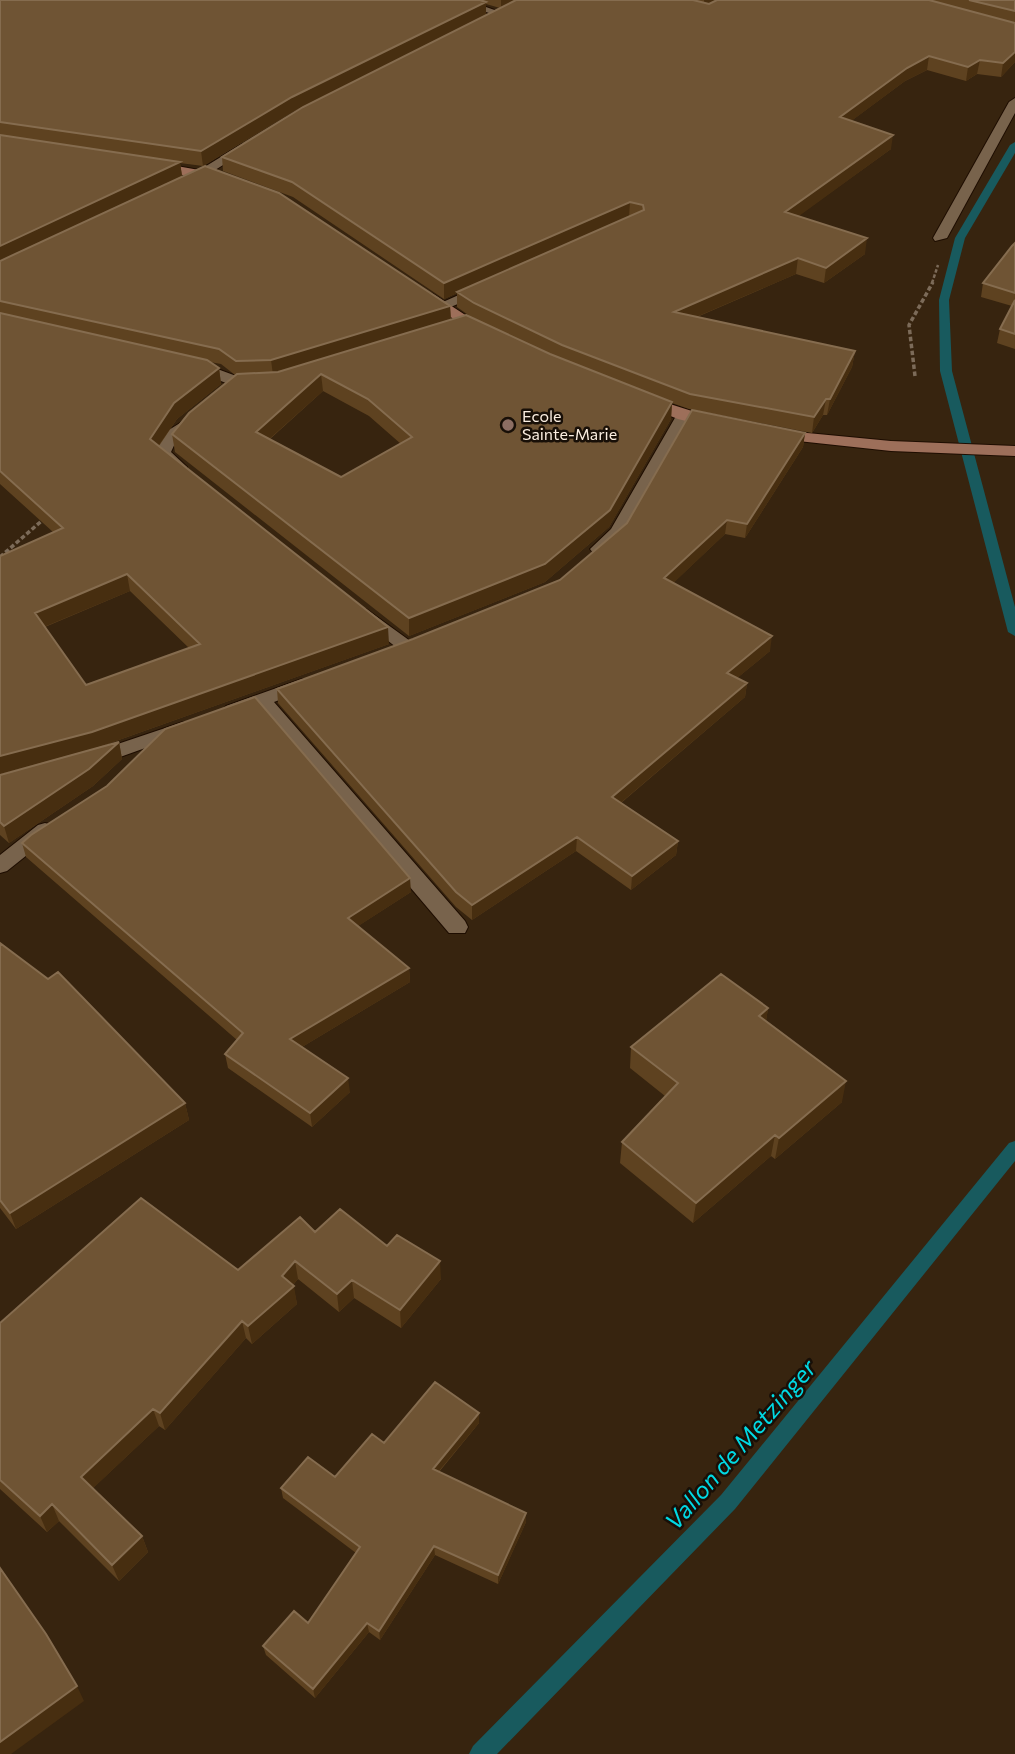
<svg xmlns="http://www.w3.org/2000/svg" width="1015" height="1754" viewBox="0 0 1015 1754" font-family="Commissioner,sans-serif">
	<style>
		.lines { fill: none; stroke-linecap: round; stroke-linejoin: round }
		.stream { fill: #185a5e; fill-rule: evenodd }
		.street-casing { stroke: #1e0d00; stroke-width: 2 }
		.secondary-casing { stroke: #1e0d00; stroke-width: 2 }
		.path-far1 { stroke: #7c6b59; stroke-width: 2.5; stroke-dasharray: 3.5 2; stroke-linecap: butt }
		.path { stroke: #7c6b59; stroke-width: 3.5; stroke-dasharray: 4.5 2.5; stroke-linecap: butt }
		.street { fill: #78634c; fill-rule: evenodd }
		.secondary { fill: #9d6f5a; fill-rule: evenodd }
		.wall { fill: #5e4220; fill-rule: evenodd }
		.shaded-wall { fill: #472e10 }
		.building { fill: #6f5434; stroke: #856c4f; stroke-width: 2; fill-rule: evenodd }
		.education-dot { fill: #8d6e63; stroke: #180f07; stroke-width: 2.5 }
		.labels { text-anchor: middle; stroke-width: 5; stroke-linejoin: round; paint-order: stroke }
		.far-poi-label { font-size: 16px; fill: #fbeee1; stroke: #180f07; text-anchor: start }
		.near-water-label { font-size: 24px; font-style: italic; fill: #00d9e4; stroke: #180f07 }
	</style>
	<rect width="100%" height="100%" fill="#37240f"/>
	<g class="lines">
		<!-- stream -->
		<path class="stream" d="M1015,142V153L965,238L949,300L952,371L1015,607V636L1008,632L940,371L939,300L955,238L1010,145Z
			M1015,1141V1161L735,1509L497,1754H469L473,1746L721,1495L1009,1143Z"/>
		<defs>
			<path id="street" d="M450,0H466L506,14L501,17Z
				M1015,98V113L947,238L935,241L933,238L1009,102Z
				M242,144L252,147L191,185L180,182Z
				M481,285L486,286V292L446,309L441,310L434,306Z
				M193,360L239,377L259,380L262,383L254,388L231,385L188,368V362Z
				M684,411L692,416L626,532L605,553H593L590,549L611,529L676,416Z
				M196,413L204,418L177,439L171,452L187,467L185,470H173L154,453L164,433Z
				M366,609L413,643L416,647L413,651H401L360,619L357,615L360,611Z
				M302,679L309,681L311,685L309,689L274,702L465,921L468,927L465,933H449L258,708L233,716L223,710L226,706Z
				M183,722L190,724L193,728L190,732L95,766L85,759L88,754Z
				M45,823L52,825L55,830L52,835L7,871L0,873V855L38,825Z"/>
			<path id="secondary" d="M154,162L222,174L228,178L222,182L149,169L148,166Z
				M428,293L433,294L490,331L483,335L478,334L423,300V294Z
				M645,396L720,420L722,423L714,428L678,419L640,404V398Z
				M776,430L891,441L1015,446V456L891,451L770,438V432Z"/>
		</defs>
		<!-- street casing -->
		<use href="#street" class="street-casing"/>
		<!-- secondary casing -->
		<use href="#secondary" class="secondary-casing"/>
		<!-- path-far1 -->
		<path class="path-far1" d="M932,283L938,265"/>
		<!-- path -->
		<path class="path" d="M915,376L909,325L933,282
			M0,557L45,518"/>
		<!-- street -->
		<use href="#street" class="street"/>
		<!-- secondary -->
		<use href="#secondary" class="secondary"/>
	</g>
	<!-- wall -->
	<path class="wall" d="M0,0H1015V62L1001,77L977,74L966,81L927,70L905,81L851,121L891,149L798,216L865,254L824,283L796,274L697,317L855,351L852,367L827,415H823L812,433L689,409L672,403L671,419L609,527L545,582L409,636L175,452L172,434L235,375L221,364L210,362L219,368L221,384L177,419L159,446L389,644L102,746L119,742L122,759L93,786L9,843L0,835V775L71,755L0,774V556L53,532L0,484ZM486,4L500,8L486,15ZM429,44L222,157L223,171L293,197L444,299L457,293V307L474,319L451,320L450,306L145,194L182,176L180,163L203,166L294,111ZM323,391L369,416L401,444L341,477L270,439ZM130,591L189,648L86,685L45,627Z
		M1015,243V349L997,343L1000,329L1012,306L981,297L983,283Z
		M805,433L803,447L745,538L725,534L673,583L770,651L737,678L747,683L745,697L621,803L678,841L676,855L631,890L576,851L472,920L456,907L278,703L277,689L413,639L560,580Z
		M22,843L411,892L358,926L409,968L410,982L302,1047L350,1092L312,1127L228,1068L225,1054L237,1040L26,857Z
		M0,943L185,1103L189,1120L16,1229L0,1208Z
		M768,1008L766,1021L842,1102L775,1159L771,1156L693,1223L620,1163L622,1142L665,1096L630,1068L631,1047Z
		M315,1232L387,1246L441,1279L401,1328L354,1298L339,1312L298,1279L293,1285L297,1304L252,1344L246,1338L165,1430L159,1426L93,1488L142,1536L148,1552L119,1581L59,1521L47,1532L0,1489V1323L238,1270Z
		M479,1413V1423L439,1472L526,1513V1522L498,1584L435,1555L380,1640L369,1632L315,1698L266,1655L263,1646L308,1623L356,1553L283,1498L281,1488L335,1477L384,1443Z"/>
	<!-- shaded-wall -->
	<path class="shaded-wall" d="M501,0H517L501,8Z
		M704,0H724L704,5Z
		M486,2V15L294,111L203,166L201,151L292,97Z
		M1015,52V62L1001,77L1003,63Z
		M929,56L927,70L905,81L838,131L840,117L907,68Z
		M980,60L977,74L966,81L968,67Z
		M893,135L891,149L784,227L785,212Z
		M180,162L182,176L0,263V246Z
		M630,202L629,217L457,292V293L444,299V283Z
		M867,238L865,254L824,283L826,268Z
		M798,258L796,274L673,327L674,312Z
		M450,306L451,322L273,375L271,360Z
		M855,351L852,367L827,415L830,399Z
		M219,368L221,384L177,419L152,455L150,439L174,403Z
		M321,374L323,391L258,449L256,432Z
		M826,399L823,415L812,433L814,417Z
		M672,402L671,419L609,527L545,582L409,636V618Z
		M805,433L803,447L745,538L747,524Z
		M727,520L725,534L663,593L664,578Z
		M127,574L130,591L39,629L35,613Z
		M388,627L389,644L96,748L0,774V756Z
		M772,636L770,651L725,688L727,673Z
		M747,683L745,697L611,811L612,797Z
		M119,742L122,759L93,786L9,843L4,826Z
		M577,837L576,851L472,920V905Z
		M678,841L676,855L631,890L632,876Z
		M410,878L411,892L349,932L348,918Z
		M409,968L410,982L292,1053L290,1039Z
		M768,1008L765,1029L759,1016Z
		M348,1078L350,1092L312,1127L310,1113Z
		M846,1081L842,1102L775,1159L779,1138Z
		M185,1103L189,1120L16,1229L10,1213Z
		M775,1135L771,1156L693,1223L696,1203Z
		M295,1261L298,1279L285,1294L282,1276Z
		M440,1261L441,1279L401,1328L400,1310Z
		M352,1280L354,1298L339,1312L337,1294Z
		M294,1286L297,1304L252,1344L248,1326Z
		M242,1321L246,1338L165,1430L160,1413Z
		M153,1409L159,1426L88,1493L81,1477Z
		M479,1413V1423L433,1478V1469Z
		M52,1504L59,1521L47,1532L40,1516Z
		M526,1513V1522L498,1584V1575Z
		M142,1536L148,1552L119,1581L112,1565Z
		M434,1546L435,1555L380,1640L379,1631Z
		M367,1623L369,1632L315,1698L313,1689Z
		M77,1686L84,1701L11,1754H0V1742Z"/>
	<!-- building -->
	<path class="building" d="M0,0H480L486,2L292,97L201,151L0,122Z
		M516,0H693L709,4L717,0H929L1015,23V52L1003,63L980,60L968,67L929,56L907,68L840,117L893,135L785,212L867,238L826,268L798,258L674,312L855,351L830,399H826L814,417L690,394L562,345L474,303L457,292L644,210L643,205L630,202L444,283L292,182L222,157L303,107Z
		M969,0H1015V11Z
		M0,135L180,162L0,246Z
		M205,166L279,193L450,306L271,360L236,361L219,349L0,301V261Z
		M1015,243V293L983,283L1012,246Z
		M1015,300V334L1000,329Z
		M0,313L207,360L219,368L174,403L150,439L388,627L92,732L0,756V556L63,528L0,471ZM127,574L200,644L86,685L35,613Z
		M466,315L550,354L672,402L610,510L545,564L409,618L172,434L189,413L237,374L278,372ZM321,374L368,399L412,437L341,477L256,432Z
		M692,410L805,433L747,524L727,520L664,578L772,636L727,673L747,683L612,797L678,841L632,876L577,837L472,905L456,892L277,689L413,639L560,580L627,523Z
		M255,697L410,878L348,918L409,968L290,1039L348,1078L310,1113L225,1054L243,1033L22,843L31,835L107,786L165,729Z
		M119,742L89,769L4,826L0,822V775Z
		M0,943L48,979L58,972L185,1103L10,1213L0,1200Z
		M721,974L768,1008L759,1016L846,1081L779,1138L775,1135L696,1203L622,1142L678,1083L631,1047Z
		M141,1198L238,1270L300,1217L315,1232L340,1209L387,1246L397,1235L440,1261L400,1310L352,1280L337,1294L295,1261L282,1276L294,1286L248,1326L242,1321L160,1413L153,1409L81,1477L142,1536L112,1565L52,1504L40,1516L0,1480V1323Z
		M435,1382L479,1413L433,1469L526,1513L498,1575L434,1546L379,1631L367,1623L313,1689L263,1646L294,1611L308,1623L360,1547L281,1488L308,1457L335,1477L372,1434L384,1443Z
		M0,1568L46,1634L77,1686L0,1742Z"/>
	<!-- markers -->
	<circle class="education-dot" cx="508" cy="425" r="7"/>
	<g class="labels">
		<!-- far-poi labels -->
		<g class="far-poi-label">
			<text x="522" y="422">Ecole<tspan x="522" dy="18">Sainte-Marie</tspan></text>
		</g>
		<!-- near-water labels -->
		<g class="near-water-label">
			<text transform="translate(741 1445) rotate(-49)" y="8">Vallon de Metzinger</text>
		</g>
	</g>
</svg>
